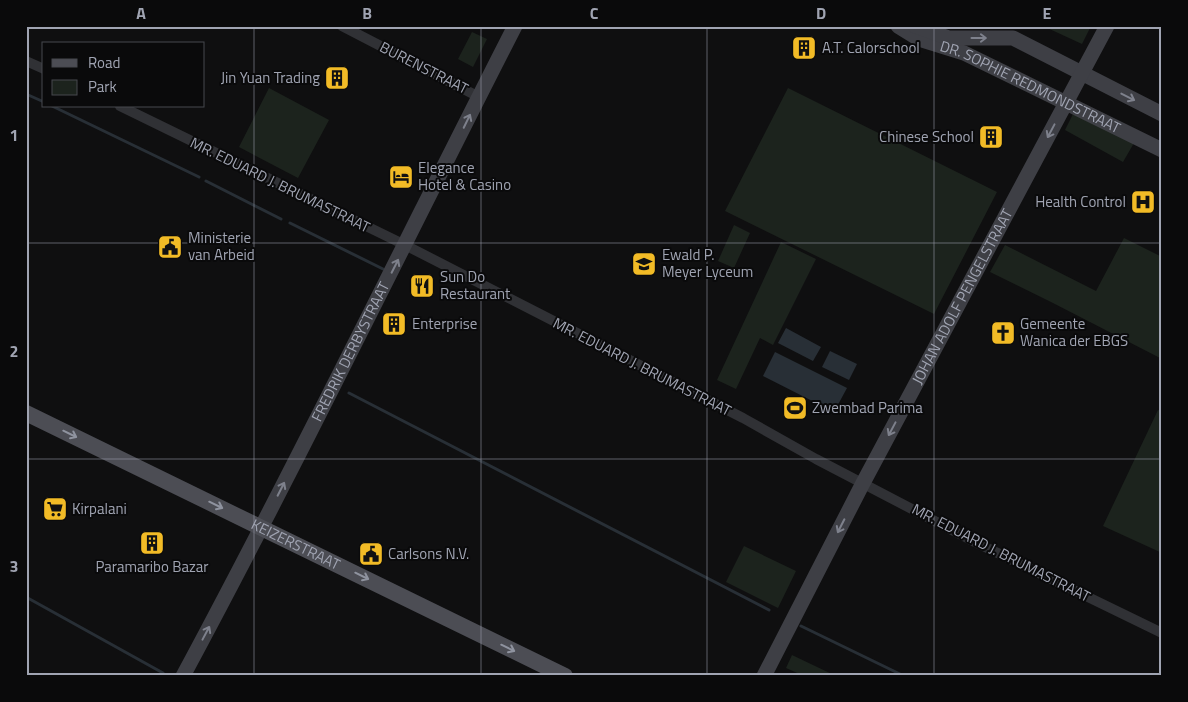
<svg xmlns="http://www.w3.org/2000/svg" width="1188" height="702" viewBox="0 0 1188 702" font-family="'Titillium Web',sans-serif">
	<style>
		.green { fill: #1c231d }
		.water { fill: #282f36 }
		.lines { fill: none; stroke-linecap: round; stroke-linejoin: round }
		.stream { stroke: #282f36; stroke-width: 3 }
		.street { stroke: #303135; stroke-width: 10 }
		.secondary { stroke: #3e3f45; stroke-width: 15 }
		.primary { stroke: #4c4d54; stroke-width: 16 }
		.oneway { stroke: #7e818c }
		.oneway2 { stroke: #8f939f }
		.grid { fill: none; stroke: #a0a4b2; stroke-width: 1; stroke-opacity: 0.55 }
		.labels { text-anchor: middle; stroke-width: 4; stroke-linejoin: round; paint-order: stroke }
		.poi-label { font-size: 15px; fill: #a0a4b2; stroke: #0a0a0b; text-anchor: start }
		.street-label { font-size: 15px; fill: #a0a4b2; stroke: #0a0a0b }
		.neatline { fill: none; stroke: #a0a4b2; stroke-width: 2 }
		.grid-label { font-size: 16px; text-anchor: middle; font-weight: bold; fill: #a0a4b2 }
	</style>
	<rect width="100%" height="100%" fill="#0f0f10"/>
	<!-- green -->
	<path class="green" d="M1043,26H1091L1082,44Z
		M472,32L487,39L473,67L458,59Z
		M269,88L329,120L298,178L239,147Z
		M788,88L997,192L934,314L725,211Z
		M1074,112L1134,143L1123,162L1065,130Z
		M734,225L750,233L734,268L718,261Z
		M1124,238L1162,257V359L1051,302L990,272L1005,245L1096,291Z
		M781,242L816,259L773,345L760,338L736,389L717,380Z
		M1158,410L1162,411V553L1103,526Z
		M744,546L796,571L778,608L726,582Z
		M792,655L836,676H804L786,668Z"/>
	<!-- water -->
	<path class="water" d="M786,328L821,347L813,361L778,343Z
		M830,351L857,364L849,380L822,367Z
		M775,352L847,388L834,412L763,376Z"/>
	<g class="lines">
		<!-- stream -->
		<path class="stream" d="M26,94L44,102
			M52,106L199,177
			M206,181L281,219
			M290,223L383,269
			M349,393L769,610
			M26,597L163,673
			M801,626L904,676"/>
		<!-- street -->
		<path class="street" d="M342,26L479,97
			M26,61L44,69
			M120,106L405,245L743,418L816,459L975,542L1162,633"/>
		<!-- secondary -->
		<g class="secondary">
			<path id="s1" d="M898,26L919,39L964,53L1162,150"/>
			<path d="M915,26L949,38H1013L1162,114"/>
			<path id="s2" d="M183,676C298,462 404,243 515,26"/>
			<path id="s3" d="M764,676L863,483L1107,26"/>
		</g>
		<!-- primary -->
		<path class="primary" id="s4" d="M26,413L565,676"/>
	</g>
	<!-- one-way arrows -->
	<defs><path id="oneway-shaft" d="M-6 0H5M1.5-3L5.5 0L1.5 3" fill="none" stroke-width="1.6" stroke-linecap="round" stroke-linejoin="round" transform="scale(1.25)"/></defs>
	<g class="oneway">
		<use href="#oneway-shaft" transform="translate(979 38)"/>
		<use href="#oneway-shaft" transform="translate(1128 97) rotate(27)"/>
		<use href="#oneway-shaft" transform="translate(467 121) rotate(-64)"/>
		<use href="#oneway-shaft" transform="translate(1051 131) rotate(118)"/>
		<use href="#oneway-shaft" transform="translate(395 266) rotate(-63)"/>
		<use href="#oneway-shaft" transform="translate(892 429) rotate(118)"/>
		<use href="#oneway-shaft" transform="translate(281 489) rotate(-63)"/>
		<use href="#oneway-shaft" transform="translate(841 526) rotate(117)"/>
		<use href="#oneway-shaft" transform="translate(206 633) rotate(-62)"/>
	</g>
	<g class="oneway2">
		<use href="#oneway-shaft" transform="translate(70 434) rotate(26)"/>
		<use href="#oneway-shaft" transform="translate(216 505) rotate(26)"/>
		<use href="#oneway-shaft" transform="translate(362 576) rotate(26)"/>
		<use href="#oneway-shaft" transform="translate(508 648) rotate(26)"/>
	</g>
	<!-- grid -->
	<path class="grid" d="M254,26V676M481,26V676M707,26V676M934,26V676M26,243H1162M26,459H1162"/>
	<!-- icons -->
	<defs>
		<symbol id="building-square" viewBox="-11 -11 22 22"><rect x="-9" y="-9" width="18" height="18" rx="4" fill="#f2bb26" stroke="#0a0a0b"/><path d="M-4-6H4V6H1V3H-1V6H-4ZM-2.5-4.3h1.7v1.8h-1.7ZM.8-4.3h1.7v1.8H.8ZM-2.5-1h1.7V.8h-1.7ZM.8-1h1.7V.8H.8Z" fill="#111"/></symbol>
		<symbol id="hotel-square" viewBox="-11 -11 22 22"><rect x="-9" y="-9" width="18" height="18" rx="4" fill="#f2bb26" stroke="#0a0a0b"/><path d="M-6-4.5h1.5V1H6V5H4.5V3h-9V5H-6ZM-4 0a1.8 1.8 0 1 1 3.6 0ZM.5 0V-2.5h3Q6-2.5 6 0Z" fill="#111"/></symbol>
		<symbol id="hospital-square" viewBox="-11 -11 22 22"><rect x="-9" y="-9" width="18" height="18" rx="4" fill="#f2bb26" stroke="#0a0a0b"/><path d="M-5-5h3v3.5h4V-5h3V5h-3V1.5h-4V5h-3Z" fill="#111"/></symbol>
		<symbol id="civic-square" viewBox="-11 -11 22 22"><rect x="-9" y="-9" width="18" height="18" rx="4" fill="#f2bb26" stroke="#0a0a0b"/><path d="M-.6-6.5H3V-4.5H.6V-3L4-1V1h2V6H-6V1h2V-1L-.6-3ZM-1.2 2.5V6h2.4V2.5Z" fill="#111"/></symbol>
		<symbol id="school-square" viewBox="-11 -11 22 22"><rect x="-9" y="-9" width="18" height="18" rx="4" fill="#f2bb26" stroke="#0a0a0b"/><path d="M0-5L7-2L0 1L-7-2ZM-4 1L0 2.5L4 1V4Q0 6-4 4Z" fill="#111"/></symbol>
		<symbol id="restaurant-square" viewBox="-11 -11 22 22"><rect x="-9" y="-9" width="18" height="18" rx="4" fill="#f2bb26" stroke="#0a0a0b"/><path d="M-5-6h1v4h1v-4h1v4h1v-4h1v5L-1.5 .5V6h-2V.5L-5-1ZM5-6V6H3V1.5H1.5Q1.5-4 5-6Z" fill="#111"/></symbol>
		<symbol id="church-square" viewBox="-11 -11 22 22"><rect x="-9" y="-9" width="18" height="18" rx="4" fill="#f2bb26" stroke="#0a0a0b"/><path d="M-1.2-6h2.4v3.5h3.3v2.4h-3.3V6h-2.4V-.1h-3.3v-2.4h3.3Z" fill="#111"/></symbol>
		<symbol id="stadium-square" viewBox="-11 -11 22 22"><rect x="-9" y="-9" width="18" height="18" rx="4" fill="#f2bb26" stroke="#0a0a0b"/><path d="M0-5a6.5 5 0 1 0 0 10a6.5 5 0 1 0 0-10ZM-3.5-1.8h7v3.6h-7Z" fill="#111"/></symbol>
		<symbol id="supermarket-square" viewBox="-11 -11 22 22"><rect x="-9" y="-9" width="18" height="18" rx="4" fill="#f2bb26" stroke="#0a0a0b"/><path d="M-6-5.5h2.5l.6 2H6L4.5 2H-2.5L-4.4-4H-6ZM-1.5 3.2a1.3 1.3 0 1 0 .1 0ZM3 3.2a1.3 1.3 0 1 0 .1 0Z" fill="#111"/></symbol>
	</defs>
	<g fill-rule="evenodd">
		<use href="#building-square" x="790" y="34" width="28" height="28"/>
		<use href="#building-square" x="323" y="64" width="28" height="28"/>
		<use href="#building-square" x="977" y="123" width="28" height="28"/>
		<use href="#hotel-square" x="387" y="163" width="28" height="28"/>
		<use href="#hospital-square" x="1129" y="188" width="28" height="28"/>
		<use href="#civic-square" x="156" y="233" width="28" height="28"/>
		<use href="#school-square" x="630" y="250" width="28" height="28"/>
		<use href="#restaurant-square" x="408" y="272" width="28" height="28"/>
		<use href="#building-square" x="380" y="310" width="28" height="28"/>
		<use href="#church-square" x="989" y="319" width="28" height="28"/>
		<use href="#stadium-square" x="781" y="394" width="28" height="28"/>
		<use href="#supermarket-square" x="41" y="495" width="28" height="28"/>
		<use href="#building-square" x="138" y="529" width="28" height="28"/>
		<use href="#civic-square" x="357" y="540" width="28" height="28"/>
	</g>
	<g class="labels">
		<!-- poi labels -->
		<g class="poi-label">
			<text x="822" y="53">A.T. Calorschool</text>
			<text x="320" y="83" text-anchor="end">Jin Yuan Trading</text>
			<text x="974" y="142" text-anchor="end">Chinese School</text>
			<text x="418" y="173">Elegance<tspan x="418" dy="17">Hotel &amp; Casino</tspan></text>
			<text x="1126" y="207" text-anchor="end">Health Control</text>
			<text x="188" y="243">Ministerie<tspan x="188" dy="17">van Arbeid</tspan></text>
			<text x="662" y="260">Ewald P.<tspan x="662" dy="17">Meyer Lyceum</tspan></text>
			<text x="440" y="282">Sun Do<tspan x="440" dy="17">Restaurant</tspan></text>
			<text x="412" y="329">Enterprise</text>
			<text x="1020" y="329">Gemeente<tspan x="1020" dy="17">Wanica der EBGS</tspan></text>
			<text x="812" y="413">Zwembad Parima</text>
			<text x="72" y="514">Kirpalani</text>
			<text x="388" y="559">Carlsons N.V.</text>
			<text x="152" y="572" text-anchor="middle">Paramaribo Bazar</text>
		</g>
		<!-- street labels -->
		<g class="street-label">
			<text transform="translate(424 68) rotate(27)" y="5">BURENSTRAAT</text>
			<text dy="5" stroke="none"><textPath href="#s1" startOffset="146">DR. SOPHIE REDMONDSTRAAT</textPath></text>
			<text transform="translate(280 185) rotate(26)" y="5">MR. EDUARD J. BRUMASTRAAT</text>
			<text dy="5" stroke="none"><textPath href="#s3" startOffset="428">JOHAN ADOLF PENGELSTRAAT</textPath></text>
			<text dy="5" stroke="none"><textPath href="#s2" startOffset="365">FREDRIK DERBYSTRAAT</textPath></text>
			<text transform="translate(642 367) rotate(27)" y="5">MR. EDUARD J. BRUMASTRAAT</text>
			<text dy="5" stroke="none"><textPath href="#s4" startOffset="300">KEIZERSTRAAT</textPath></text>
			<text transform="translate(1001 553) rotate(27)" y="5">MR. EDUARD J. BRUMASTRAAT</text>
		</g>
	</g>
	<!-- border -->
	<rect width="1188" height="702" fill="none" stroke="#0a0a0b" stroke-width="55"/>
	<!-- legend -->
	<rect x="42" y="42" width="162" height="65" fill="#0a0a0b" stroke="#46484e"/>
	<rect x="52" y="59" width="25" height="8" fill="#4c4d54" stroke="#46484e"/>
	<text x="88" y="68" font-size="15" fill="#a0a4b2">Road</text>
	<rect x="52" y="80" width="25" height="15" fill="#1c231d" stroke="#46484e"/>
	<text x="88" y="92" font-size="15" fill="#a0a4b2">Park</text>
	<rect x="28" y="28" width="1132" height="646" class="neatline"/>
	<g class="grid-label">
		<text x="141" y="19">A</text>
		<text x="367" y="19">B</text>
		<text x="594" y="19">C</text>
		<text x="821" y="19">D</text>
		<text x="1047" y="19">E</text>
		<text x="14" y="141">1</text>
		<text x="14" y="357">2</text>
		<text x="14" y="572">3</text>
	</g>
</svg>
